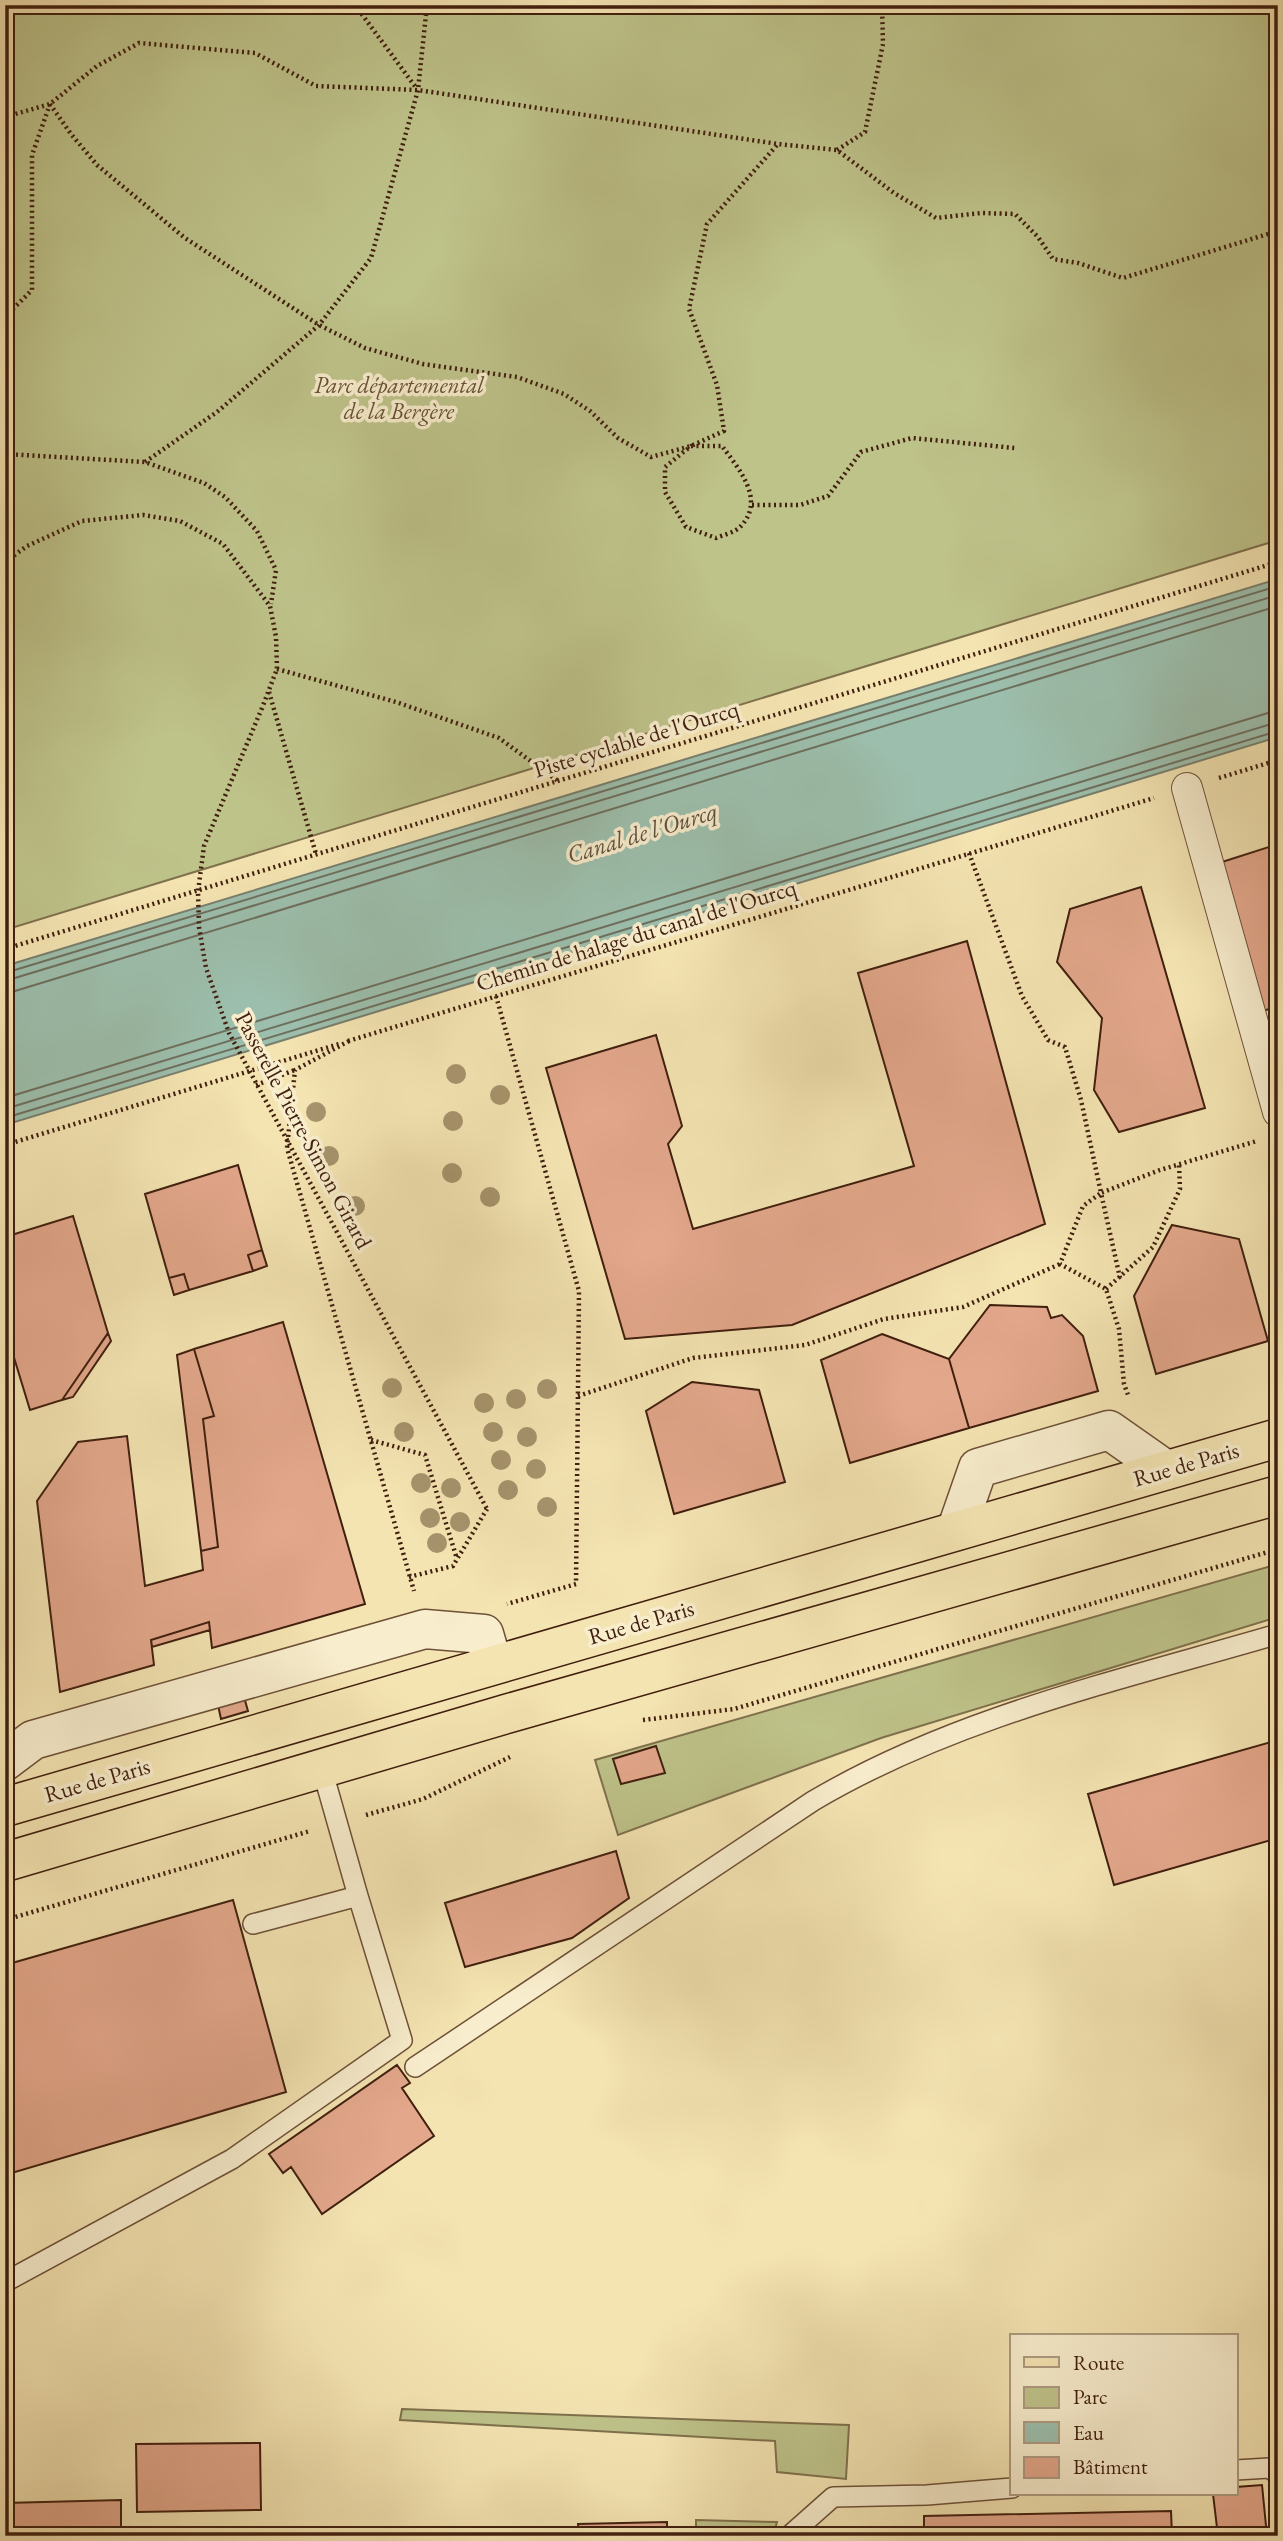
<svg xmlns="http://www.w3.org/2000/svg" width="1283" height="2541" viewBox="0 0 1283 2541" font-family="'EB Garamond',serif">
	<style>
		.green { fill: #bec38a; stroke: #7f714c; stroke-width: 2 }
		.water { fill: #9cbfad; stroke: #777f6d; stroke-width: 2 }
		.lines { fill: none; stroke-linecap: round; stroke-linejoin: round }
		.shore { stroke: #6e6f5e; stroke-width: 2 }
		.building { fill: #e3a78b; stroke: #401f0e; stroke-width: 2 }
		.service-casing { stroke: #6d5037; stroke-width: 22 }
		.pedestrian-casing { stroke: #6d5037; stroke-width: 32 }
		.minor-casing { stroke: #6d5037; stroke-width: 41 }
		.primary-casing { stroke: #401f0e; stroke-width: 41 }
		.path { stroke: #401f0e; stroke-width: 4.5; stroke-dasharray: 2 3.5; stroke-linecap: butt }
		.service { stroke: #f8edcd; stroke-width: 19 }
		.pedestrian { stroke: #f8edcd; stroke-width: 30 }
		.minor { stroke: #f8edcd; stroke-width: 38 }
		.primary { stroke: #f4e4b2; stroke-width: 38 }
		.path-bridge { stroke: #401f0e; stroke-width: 4.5; stroke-dasharray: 2 3.5; stroke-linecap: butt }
		.tree { fill: #a6936c }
		.labels { text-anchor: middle; stroke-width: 7; stroke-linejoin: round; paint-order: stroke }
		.park-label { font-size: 23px; font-style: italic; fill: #665033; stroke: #f8edcd }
		.street-label { font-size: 23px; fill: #401f0e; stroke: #f8edcd }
		.water-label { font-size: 24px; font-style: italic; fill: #5c4f3e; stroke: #f8edcd }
	</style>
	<rect width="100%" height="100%" fill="#f4e4b2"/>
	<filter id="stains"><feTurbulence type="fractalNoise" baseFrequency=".00286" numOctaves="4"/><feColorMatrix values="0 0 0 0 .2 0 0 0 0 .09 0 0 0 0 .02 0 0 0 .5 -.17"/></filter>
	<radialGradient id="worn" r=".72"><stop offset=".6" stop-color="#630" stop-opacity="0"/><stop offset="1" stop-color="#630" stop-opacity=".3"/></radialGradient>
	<!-- green -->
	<path class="green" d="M5,5H1278V540L5,930Z
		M1278,1564V1617L881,1738L618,1835L595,1760Z
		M402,2409L849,2425L846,2479L777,2472L775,2441L400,2420Z
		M696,2520L777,2522L773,2536H598L696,2531Z
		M552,2528L564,2536H399V2534Z"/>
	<!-- water -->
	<path class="water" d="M1278,579V737L5,1125V966Z"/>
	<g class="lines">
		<!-- shore -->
		<path class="shore" d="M5,973L1278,586
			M5,981L1278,595
			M5,992L15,991L1278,606
			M5,1098L1268,713L1278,712
			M5,1109L1278,722
			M5,1118L1278,731"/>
	</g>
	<!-- building -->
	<path class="building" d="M1278,844V1006L1257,1013L1219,863Z
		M1141,887L1205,1108L1119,1132L1094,1090L1102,1018L1057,962L1070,909Z
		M967,941L1045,1224L792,1325L625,1339L546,1068L656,1035L682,1126L668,1144L693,1229L914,1166L858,973Z
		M238,1165L262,1250L248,1255L253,1271L189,1290L184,1274L169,1278L145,1194Z
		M73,1216L108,1333L62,1400L30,1410L5,1328V1237Z
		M1172,1225L1239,1239L1268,1341L1156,1374L1134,1296Z
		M262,1250L267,1266L253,1271L248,1255Z
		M184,1274L189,1290L174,1295L169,1278Z
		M990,1305L1047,1307L1051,1318L1062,1315L1083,1336L1098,1391L969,1428L949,1359Z
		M283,1322L365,1604L212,1648L209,1622L151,1640L154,1665L60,1692L37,1501L78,1442L127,1436L145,1586L203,1570L201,1551L218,1547L203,1419L214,1416L194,1349Z
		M108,1333L111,1341L73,1397L62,1400Z
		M882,1334L949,1359L969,1428L850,1463L821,1360Z
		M194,1349L214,1416L203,1419L218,1547L201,1551L177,1355Z
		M692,1382L759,1390L785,1482L674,1514L646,1411Z
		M209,1622L210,1630L152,1647L151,1640Z
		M244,1697L248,1711L221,1719L218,1705Z
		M1278,1740V1838L1114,1885L1088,1794Z
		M656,1746L665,1773L621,1784L613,1759Z
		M616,1851L629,1898L572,1938L465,1967L445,1903Z
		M233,1900L286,2092L5,2175V1965Z
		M397,2065L410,2083L402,2088L434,2136L322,2214L291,2167L283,2173L269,2154Z
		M260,2443L261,2510L137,2512L136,2444Z
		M1262,2485L1267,2536H1218L1213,2494H1236V2487Z
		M121,2500V2536H5V2503Z
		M1171,2511L1172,2536H924V2516Z
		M667,2522V2536H579L578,2524Z"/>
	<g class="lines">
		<defs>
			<path id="service" d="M253,1924L358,1896
				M415,2067L813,1801C955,1717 1121,1680 1278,1634
				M5,2282L232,2159L402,2040L358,1896L322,1769
				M1236,2470L1269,2468L1278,2474
				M789,2536L833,2497L927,2495L1012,2488"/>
			<path id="pedestrian" d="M1187,788L1278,1112"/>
			<path id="minor" d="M956,1531L978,1468L1109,1430L1166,1470
				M5,1761L33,1740L425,1629L484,1634L493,1665"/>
			<path id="primary" d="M5,1807L1278,1438
				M5,1862L506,1714L1278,1495"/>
		</defs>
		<!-- service casing -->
		<use href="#service" class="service-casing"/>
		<!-- pedestrian casing -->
		<use href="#pedestrian" class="pedestrian-casing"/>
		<!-- minor casing -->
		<use href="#minor" class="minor-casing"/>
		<!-- primary casing -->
		<use href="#primary" class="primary-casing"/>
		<!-- path -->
		<path class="path" d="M355,5L417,89
			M50,104L71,134L97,165L185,238L319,325L365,348L423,364L517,377L564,394L590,411L618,438L651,457L691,446L724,431L717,385L689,309L707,224L777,145
			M5,117L50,104L97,66L139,43L255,53L316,86L418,90L778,144L837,150L894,193L936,218L981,213L1015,214L1038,237L1053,259L1078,263L1123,278L1278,231
			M837,150L865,132L883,44L882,5
			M5,317L32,290V155L50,104
			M691,446H722C738,468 766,499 741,526C736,532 723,535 716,538L686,527L665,492V467Z
			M5,454L145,462L204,483L225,497L257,531L276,570L271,604
			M145,462L217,412L319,325L371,258L418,90L427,5
			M752,505H800L828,496L861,452L912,438L1015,448
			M5,562L27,546L82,521L143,515L180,521L223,544L270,606L276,637L277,669L262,708
			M277,669L396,702L499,738L558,781
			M269,692L316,854
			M1219,778L1278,760
			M969,853L1022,996L1048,1040L1065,1047L1081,1100L1101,1193L1083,1206L1060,1264L1106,1289L1119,1329L1124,1384L1128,1395
			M5,949L1278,562
			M496,996L579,1291L576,1584L507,1604
			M348,1041L1154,798
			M349,1041L295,1070L287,1148L414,1591
			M256,1085L295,1070
			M5,1145L339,1044
			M1120,1278L1101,1193L1160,1170L1257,1141
			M1106,1289L1153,1247L1180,1189L1179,1164
			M578,1396L693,1358L805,1345L884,1319L963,1307L1060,1264
			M371,1440L425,1455L457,1559
			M409,1577L453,1566L487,1509
			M643,1720L734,1709L1278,1549
			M366,1815L423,1799L510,1757
			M5,1920L310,1831"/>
		<!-- service -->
		<use href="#service" class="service"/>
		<!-- pedestrian -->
		<use href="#pedestrian" class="pedestrian"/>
		<!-- minor -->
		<use href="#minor" class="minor"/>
		<!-- primary -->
		<use href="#primary" class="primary"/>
		<!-- path-bridge -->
		<path class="path-bridge" d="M262,708L204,846L198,892L199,927L206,968L229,1033L487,1509"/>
	</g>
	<!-- trees -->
	<g class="tree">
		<circle cx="456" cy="1074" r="10"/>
		<circle cx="500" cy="1095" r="10"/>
		<circle cx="316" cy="1112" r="10"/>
		<circle cx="453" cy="1121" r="10"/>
		<circle cx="329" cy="1156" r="10"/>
		<circle cx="452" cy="1173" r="10"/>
		<circle cx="490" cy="1197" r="10"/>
		<circle cx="355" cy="1206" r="10"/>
		<circle cx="392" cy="1388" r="10"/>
		<circle cx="547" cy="1389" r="10"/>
		<circle cx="516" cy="1399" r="10"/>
		<circle cx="484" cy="1403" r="10"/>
		<circle cx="404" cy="1432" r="10"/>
		<circle cx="493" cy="1432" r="10"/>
		<circle cx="527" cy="1437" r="10"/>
		<circle cx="501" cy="1460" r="10"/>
		<circle cx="536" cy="1469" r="10"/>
		<circle cx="421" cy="1483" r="10"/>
		<circle cx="451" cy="1488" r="10"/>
		<circle cx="508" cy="1490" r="10"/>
		<circle cx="547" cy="1507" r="10"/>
		<circle cx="430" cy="1518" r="10"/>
		<circle cx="460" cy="1522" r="10"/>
		<circle cx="437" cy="1543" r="10"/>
	</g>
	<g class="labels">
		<!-- park labels -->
		<g class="park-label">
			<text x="399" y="393">Parc départemental<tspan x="399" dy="26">de la Bergère</tspan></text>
		</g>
		<!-- street labels -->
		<g class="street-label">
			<text transform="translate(636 739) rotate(-17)" y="8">Piste cyclable de l'Ourcq</text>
			<text transform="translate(636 935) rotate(-17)" y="8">Chemin de halage du canal de l'Ourcq</text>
			<text transform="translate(304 1130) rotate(62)" y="8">Passerelle Pierre-Simon Girard</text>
			<text transform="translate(1186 1464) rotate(-16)" y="8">Rue de Paris</text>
			<text transform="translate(641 1622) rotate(-16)" y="8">Rue de Paris</text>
			<text transform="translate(97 1780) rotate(-16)" y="8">Rue de Paris</text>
		</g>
		<!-- water labels -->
		<g class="water-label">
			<text transform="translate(642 833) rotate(-17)" y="8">Canal de l'Ourcq</text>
		</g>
	</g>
	<!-- margin -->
	<rect width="1283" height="2541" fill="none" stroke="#f4e4b2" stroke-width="28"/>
	<rect x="7" y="7" width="1269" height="2527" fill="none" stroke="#401f0e" stroke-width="3.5"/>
	<rect x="14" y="14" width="1255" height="2513" fill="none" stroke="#401f0e" stroke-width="2"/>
	<!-- legend -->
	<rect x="1010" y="2334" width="228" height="161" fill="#f8edcd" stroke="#ae9b81" stroke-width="2"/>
	<rect x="1024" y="2357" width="35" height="10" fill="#f4e4b2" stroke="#ae9b81" stroke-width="2"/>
	<text x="1073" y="2370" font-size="21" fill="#401f0e">Route</text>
	<rect x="1024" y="2387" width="35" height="21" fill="#bec38a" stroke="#ae9b81" stroke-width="2"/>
	<text x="1073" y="2404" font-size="21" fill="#401f0e">Parc</text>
	<rect x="1024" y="2422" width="35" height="21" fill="#9cbfad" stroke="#ae9b81" stroke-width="2"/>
	<text x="1073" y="2440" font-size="21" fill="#401f0e">Eau</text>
	<rect x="1024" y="2457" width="35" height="21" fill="#e3a78b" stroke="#ae9b81" stroke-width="2"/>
	<text x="1073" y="2474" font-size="21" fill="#401f0e">Bâtiment</text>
	<rect width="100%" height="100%" filter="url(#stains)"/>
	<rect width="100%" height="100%" fill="url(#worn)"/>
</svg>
